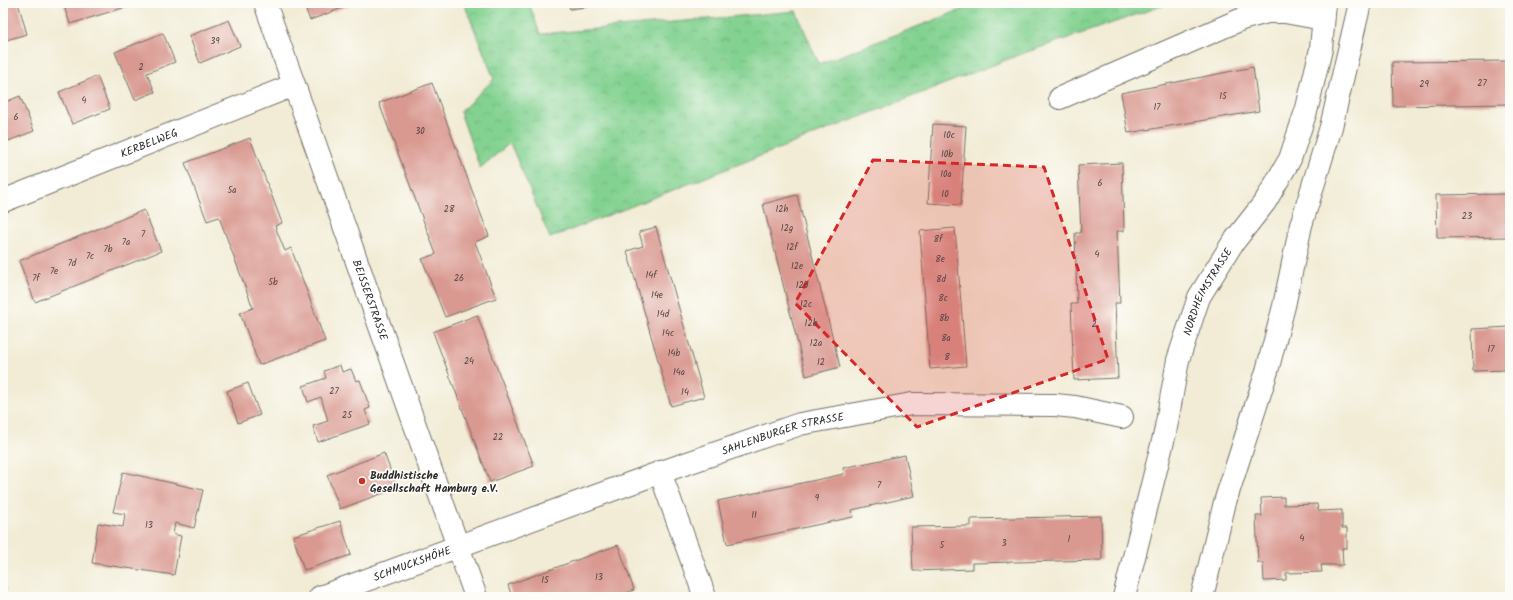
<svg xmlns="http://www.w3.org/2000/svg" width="1513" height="600" viewBox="0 0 1513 600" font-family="Kalam,sans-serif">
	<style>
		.park { fill: url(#park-crowns); stroke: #577e5e }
		.building { fill: #d99890 }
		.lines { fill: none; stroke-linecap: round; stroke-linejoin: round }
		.minor-casing { stroke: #716f67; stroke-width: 24 }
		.major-casing { stroke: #716f67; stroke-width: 24 }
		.minor { stroke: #fff; stroke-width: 22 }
		.major { stroke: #fff; stroke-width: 22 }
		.marked { fill: #d62828; fill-opacity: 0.2; stroke: #d62828; stroke-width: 3; stroke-dasharray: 8 5; stroke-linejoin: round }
		.poi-dot { fill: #c8321e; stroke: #fdfcf7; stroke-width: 1.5 }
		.labels { text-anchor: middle; stroke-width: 3.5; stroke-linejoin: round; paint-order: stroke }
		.number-label { font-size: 9px; fill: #564644 }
		.street-label { font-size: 11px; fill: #2b2b2b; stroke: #fdfcf7 }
		.poi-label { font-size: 11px; font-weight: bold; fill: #2b2b2b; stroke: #fdfcf7; text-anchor: start }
	</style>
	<defs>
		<pattern id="park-crowns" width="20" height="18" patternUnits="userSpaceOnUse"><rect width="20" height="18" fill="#83d291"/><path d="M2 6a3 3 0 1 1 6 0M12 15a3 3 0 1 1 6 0" fill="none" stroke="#71b47d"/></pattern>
	</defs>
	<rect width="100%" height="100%" fill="#fdfcf7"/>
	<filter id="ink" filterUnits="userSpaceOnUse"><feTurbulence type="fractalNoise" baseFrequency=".025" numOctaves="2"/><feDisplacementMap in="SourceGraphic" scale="8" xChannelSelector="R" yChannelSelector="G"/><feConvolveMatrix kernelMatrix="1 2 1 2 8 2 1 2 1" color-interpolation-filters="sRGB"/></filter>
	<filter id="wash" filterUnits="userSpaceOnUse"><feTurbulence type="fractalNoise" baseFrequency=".012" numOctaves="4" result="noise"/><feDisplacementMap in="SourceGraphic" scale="16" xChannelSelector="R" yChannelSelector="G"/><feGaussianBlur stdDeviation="0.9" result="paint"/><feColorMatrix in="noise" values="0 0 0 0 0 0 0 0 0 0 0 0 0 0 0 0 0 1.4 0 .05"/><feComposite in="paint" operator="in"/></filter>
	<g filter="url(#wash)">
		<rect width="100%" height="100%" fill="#f2ecd6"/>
		<!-- park -->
		<path class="park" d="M464,3H529L540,34L796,11L819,64L979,3H1171L1024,53L550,238L510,143L480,168L460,112L494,79Z"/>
		<g id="blocks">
			<!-- building -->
			<path class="building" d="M18,3L27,34L3,41V7Z
				M63,3H139L70,24Z
				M303,3H356L310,20Z
				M568,3H608V4L570,9Z
				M229,20L240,46L200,63L189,36Z
				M163,33L175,62L147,73L155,92L135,100L115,52Z
				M1510,61V104L1393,106L1392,62Z
				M1253,67L1259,111L1128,133L1121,93Z
				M97,76L110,109L72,124L59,92Z
				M432,83L489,236L475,242L496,298L445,317L422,259L436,254L379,103Z
				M20,96L34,131L3,143V103Z
				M933,124L966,126L961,205L928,203Z
				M250,138L282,223L275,226L280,239L285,251L291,248L325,341L259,365L240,313L253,308L219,217L207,221L185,163Z
				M1122,163L1124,231H1117L1120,303H1115L1118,378L1074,380L1071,304H1077L1075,233H1081L1078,165Z
				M1510,194V237L1437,238L1436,195Z
				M797,195L840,367L806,376L763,204Z
				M144,210L161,251L35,302L19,261Z
				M656,227L704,397L671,406L627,251L643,246L639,232Z
				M955,228L966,366L930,369L920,231Z
				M477,315L534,466L490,482L433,332Z
				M1510,327V370L1473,371L1472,329Z
				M340,365L342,372L351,369L356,381L360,380L370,408L365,410L370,424L318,442L313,426L328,421L321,397L308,402L303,386L326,378L324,371Z
				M248,383L260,415L238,423L227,391Z
				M384,453L397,488L340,509L327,475Z
				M905,455L914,496L852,510L853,517L727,544L718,501L844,474L843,468Z
				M123,472L203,490L194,528L175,523L173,534L181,536L174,575L92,563L98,523L123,527L125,514L113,512Z
				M1284,497V505L1317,504L1318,511L1342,510V528H1347V548H1342L1343,565H1321L1322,572L1286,573V580L1264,581L1263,563H1258L1256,516H1262L1261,498Z
				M1101,516L1102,560L972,563V569L913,571L911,527L971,526V519Z
				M340,521L351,555L304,570L293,536Z
				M618,545L634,590L614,597H512L508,585Z
				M3,588H6L4,597H3Z
				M424,594L425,597H415Z"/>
		</g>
	</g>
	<g filter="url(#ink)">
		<use href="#blocks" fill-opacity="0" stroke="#716f67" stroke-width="1"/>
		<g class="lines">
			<defs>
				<g id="minor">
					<path id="s1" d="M265,3L476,597"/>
					<path d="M1060,98L1242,19L1268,12H1285L1323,19"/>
					<path id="s2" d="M3,201L294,85"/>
					<path d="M660,472L705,597"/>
					<path id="s3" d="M320,597L653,475L800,424L912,404L1055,405L1075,407L1122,417"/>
				</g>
				<g id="major">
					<path id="s4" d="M1124,597L1165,433L1178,360L1199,297L1232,244L1265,202L1290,159L1307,108L1321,49L1325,3"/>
					<path d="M1202,597L1225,502L1267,371L1284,306L1301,225L1331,127L1360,3"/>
				</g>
			</defs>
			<!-- minor casing -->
			<use href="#minor" class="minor-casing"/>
			<!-- major casing -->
			<use href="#major" class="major-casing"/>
			<!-- minor -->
			<use href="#minor" class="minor"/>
			<!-- major -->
			<use href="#major" class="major"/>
		</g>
	</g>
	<!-- marked area -->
	<path class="marked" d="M873,160L1044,167L1108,359L917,427L795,303Z"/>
	<!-- markers -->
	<circle class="poi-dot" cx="362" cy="481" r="4"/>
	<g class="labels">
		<!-- number labels -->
		<g class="number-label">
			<text x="215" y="44">39</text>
			<text x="141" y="70">2</text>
			<text x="1482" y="86">27</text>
			<text x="1424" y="87">29</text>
			<text x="1223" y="99">15</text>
			<text x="84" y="103">4</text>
			<text x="1157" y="110">17</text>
			<text x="16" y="120">6</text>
			<text x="420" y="134">30</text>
			<text x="949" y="138">10c</text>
			<text x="947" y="157">10b</text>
			<text x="946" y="177">10a</text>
			<text x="1100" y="186">6</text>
			<text x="232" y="193">5a</text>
			<text x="945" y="197">10</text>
			<text x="449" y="212">28</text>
			<text x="782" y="212">12h</text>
			<text x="1467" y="219">23</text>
			<text x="787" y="231">12g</text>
			<text x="143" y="237">7</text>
			<text x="938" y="242">8f</text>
			<text x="126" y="245">7a</text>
			<text x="792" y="250">12f</text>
			<text x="108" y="252">7b</text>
			<text x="1097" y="257">4</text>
			<text x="90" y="259">7c</text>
			<text x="940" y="262">8e</text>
			<text x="72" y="266">7d</text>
			<text x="797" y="269">12e</text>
			<text x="54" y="274">7e</text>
			<text x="651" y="278">14f</text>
			<text x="36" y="281">7f</text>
			<text x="459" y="281">26</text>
			<text x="941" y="282">8d</text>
			<text x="273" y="285">5b</text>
			<text x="802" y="288">12d</text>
			<text x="657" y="298">14e</text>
			<text x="943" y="301">8c</text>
			<text x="806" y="307">12c</text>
			<text x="663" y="317">14d</text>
			<text x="944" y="321">8b</text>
			<text x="811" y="326">12b</text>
			<text x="1094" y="327">2</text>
			<text x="668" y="336">14c</text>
			<text x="946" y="341">8a</text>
			<text x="816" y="346">12a</text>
			<text x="1491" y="352">17</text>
			<text x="674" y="356">14b</text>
			<text x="947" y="360">8</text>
			<text x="469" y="364">24</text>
			<text x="821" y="365">12</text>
			<text x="679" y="375">14a</text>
			<text x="334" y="394">27</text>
			<text x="685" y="395">14</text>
			<text x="347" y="418">25</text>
			<text x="498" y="440">22</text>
			<text x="879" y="488">7</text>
			<text x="817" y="501">9</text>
			<text x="754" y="518">11</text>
			<text x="149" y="528">13</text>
			<text x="1302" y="541">4</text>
			<text x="1069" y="542">1</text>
			<text x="1004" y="546">3</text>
			<text x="942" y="548">5</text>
			<text x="599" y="580">13</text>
			<text x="545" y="583">15</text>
		</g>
		<!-- street labels -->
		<g class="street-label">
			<text dy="4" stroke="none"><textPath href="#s2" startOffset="157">KERBELWEG</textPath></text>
			<text dy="4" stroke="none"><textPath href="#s4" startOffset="318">NORDHEIMSTRASSE</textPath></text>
			<text dy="4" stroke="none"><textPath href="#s1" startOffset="315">BEISSERSTRASSE</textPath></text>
			<text dy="4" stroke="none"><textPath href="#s3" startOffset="491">SAHLENBURGER STRASSE</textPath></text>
			<text dy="4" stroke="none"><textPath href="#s3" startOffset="98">SCHMUCKSHÖHE</textPath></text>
		</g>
		<!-- poi labels -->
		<g class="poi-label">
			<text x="370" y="479">Buddhistische<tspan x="370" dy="13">Gesellschaft Hamburg e.V.</tspan></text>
		</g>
	</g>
	<!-- margin -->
	<rect width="1513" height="600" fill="none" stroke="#fdfcf7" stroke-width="16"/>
</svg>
